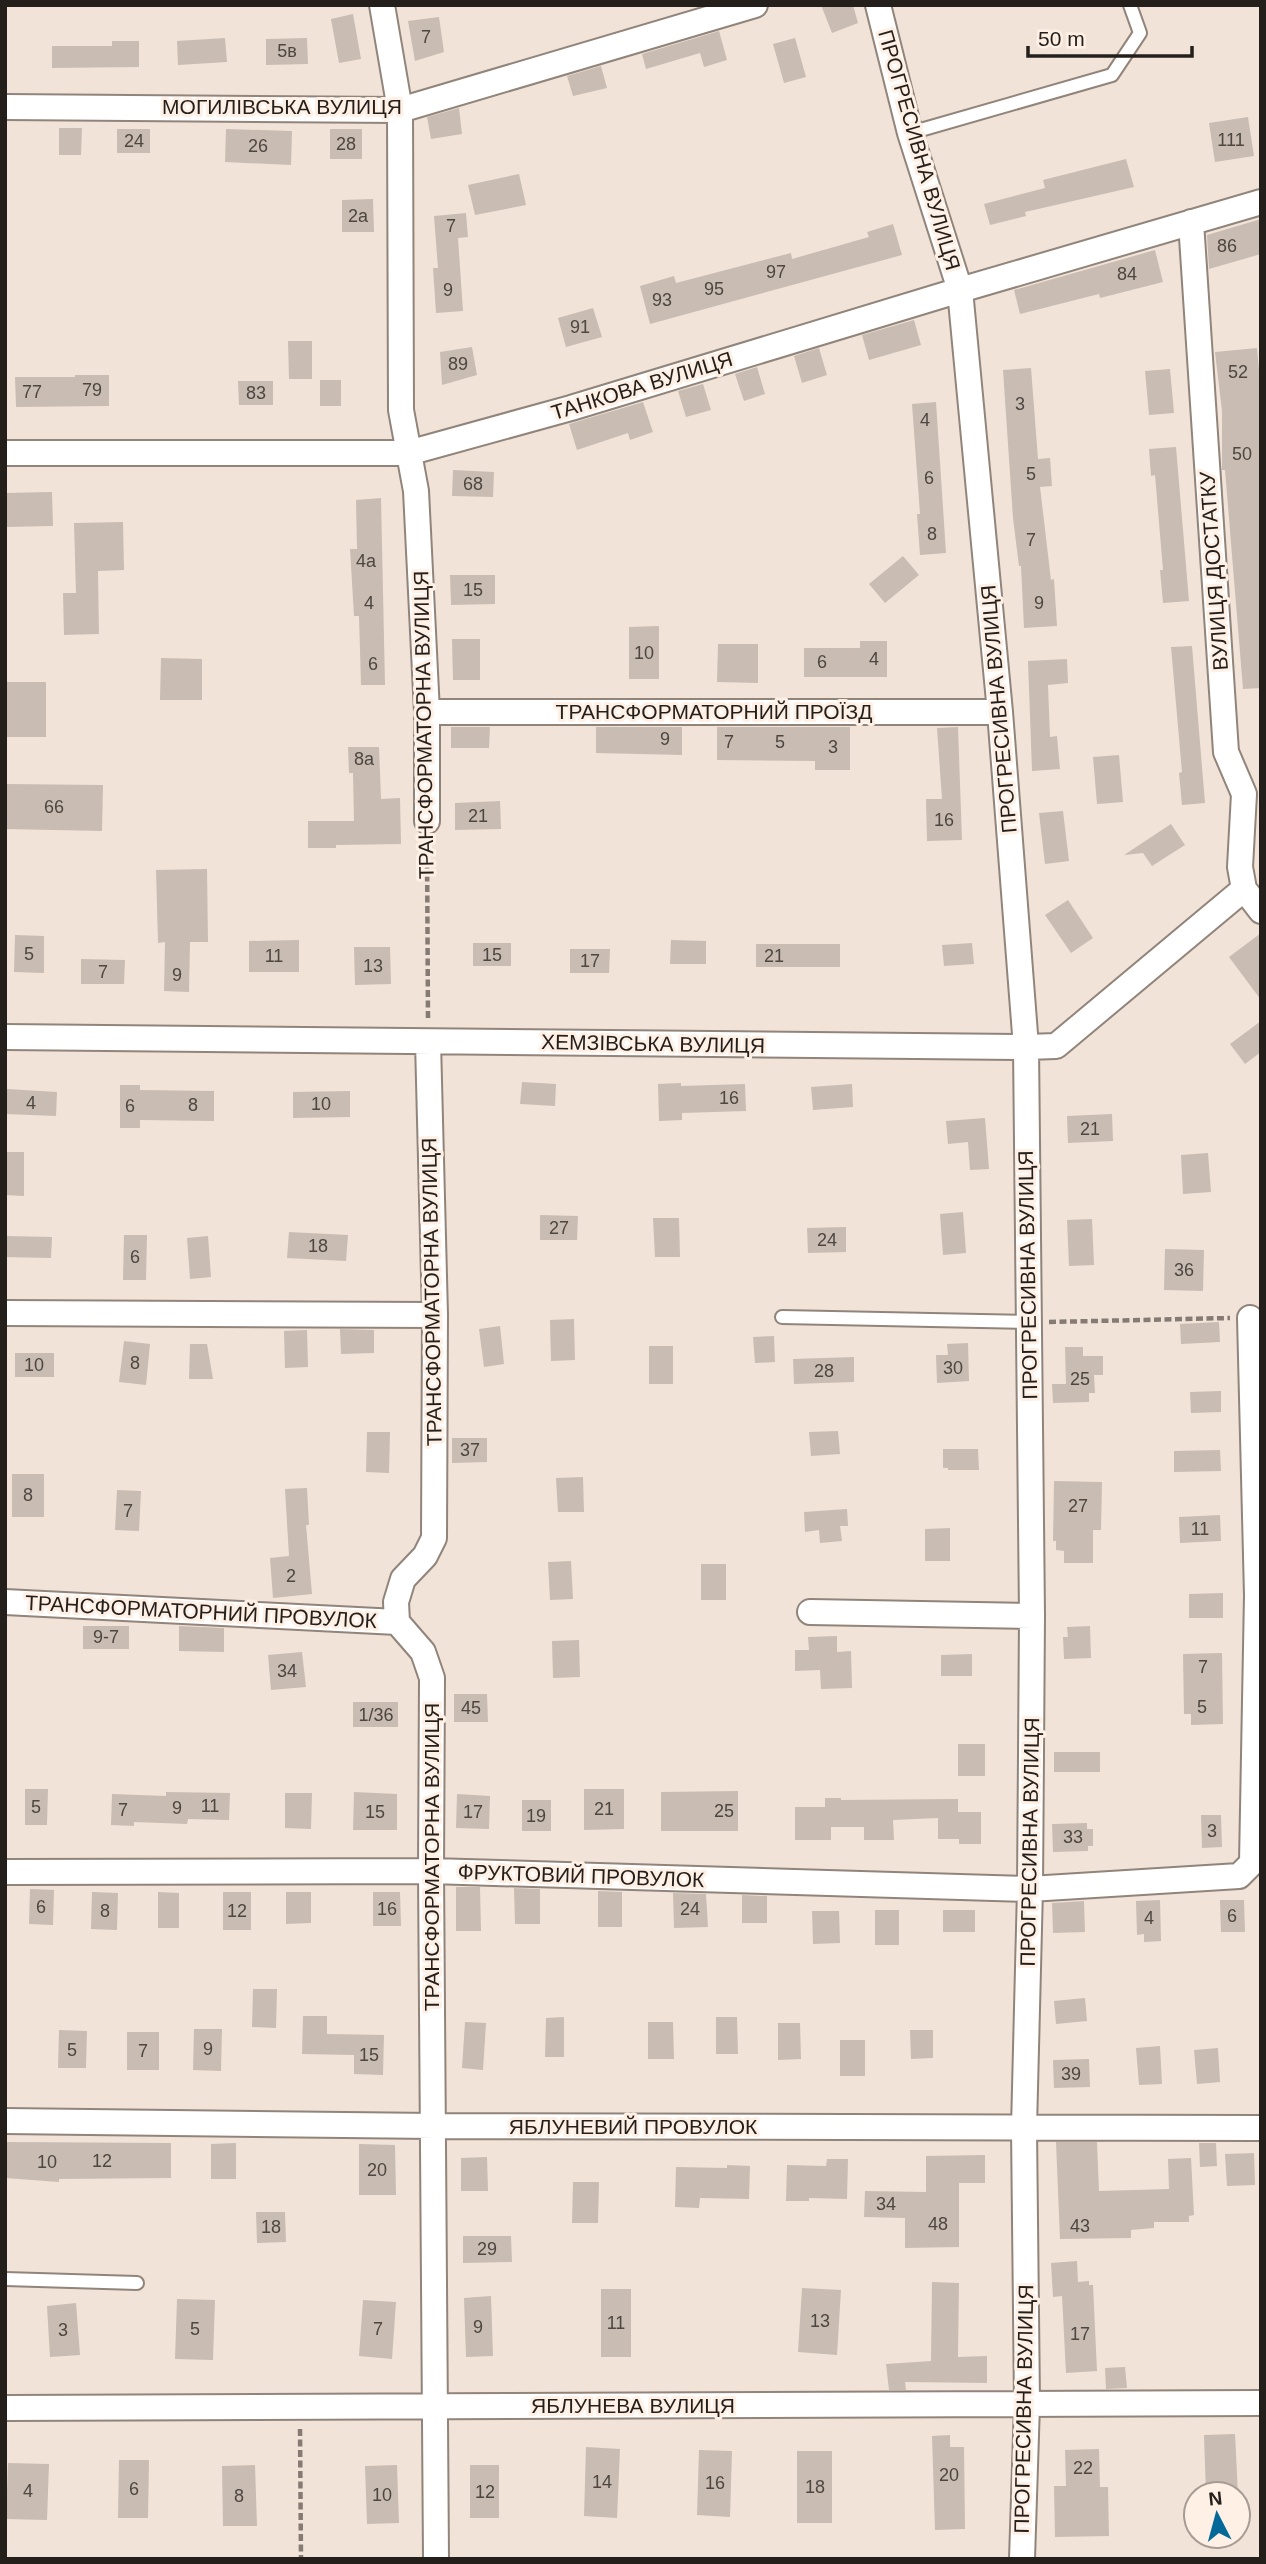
<svg xmlns="http://www.w3.org/2000/svg" width="1266" height="2564" viewBox="0 0 1266 2564" font-family="Arial,sans-serif">
	<style>
		.building { fill: #c9bcb2 }
		.lines { fill: none; stroke-linecap: round; stroke-linejoin: round }
		.service-casing { stroke: #91847a; stroke-width: 16 }
		.minor-casing { stroke: #91847a; stroke-width: 28 }
		.path { stroke: #857b74; stroke-width: 4.5; stroke-dasharray: 7 3.5; stroke-linecap: butt }
		.service { stroke: #fff; stroke-width: 12 }
		.minor { stroke: #fff; stroke-width: 24 }
		.labels { text-anchor: middle; stroke-width: 6; stroke-linejoin: round; paint-order: stroke }
		.number-label { font-size: 18px; fill: #4d4641 }
		.street-label { font-size: 21px; fill: #241f1b; stroke: #fef0e5 }
	</style>
	<rect width="100%" height="100%" fill="#f1e3d8"/>
	<!-- building -->
	<path class="building" d="M821,5H853L858,23L832,33Z
		M353,14L361,59L339,63L331,19Z
		M439,17L444,52L415,61L408,21Z
		M719,31L727,60L704,67L700,53L646,69L642,54Z
		M225,38L227,62L178,65L177,41Z
		M307,38L308,64L266,65V39Z
		M795,38L806,77L784,83L773,44Z
		M112,41H139V67L52,68V46H112Z
		M601,66L607,88L573,96L567,76Z
		M459,108L462,134L431,139L427,117Z
		M1248,117L1254,156L1215,162L1209,123Z
		M59,128H82L81,155H59Z
		M117,129H150V153H117Z
		M226,129L292,131L291,165L225,162Z
		M330,129H362V159H330Z
		M1126,159L1134,187L1025,212L1026,216L990,225L984,204L1045,188L1043,180Z
		M519,174L526,205L475,215L468,185Z
		M373,199L374,232H342V200Z
		M466,213L468,237L458,238L463,311L436,313L433,268H438L434,216Z
		M1261,219V254L1209,269L1207,235Z
		M893,224L902,255L650,324L640,286L674,276L676,283L791,253L792,259L869,237L867,232Z
		M1155,250L1163,282L1100,298L1099,294L1020,314L1014,290Z
		M593,308L602,337L566,347L558,318Z
		M914,320L921,345L869,360L862,335Z
		M288,341H312V379H289Z
		M472,347L477,375L442,385L440,352Z
		M819,348L827,375L802,383L794,356Z
		M1257,348L1261,392V688L1243,689L1225,470H1222V411L1215,352Z
		M757,367L765,394L744,401L735,374Z
		M1031,368L1038,459L1050,458L1052,486L1040,487L1051,580L1054,579L1057,626L1024,628L1021,566H1019L1013,518L1003,370Z
		M1170,369L1174,413L1149,415L1145,371Z
		M75,375H109V406L16,407L15,377H75Z
		M320,380H341V406H320Z
		M238,381H273V405H239Z
		M703,384L711,410L686,417L678,391Z
		M643,402L653,432L630,440L628,433L577,450L569,424Z
		M936,402L946,553L920,555L917,514H920L912,404Z
		M1176,447L1189,601L1163,603L1160,570H1163L1155,475L1151,476L1149,449Z
		M453,470L494,472L493,497L452,496Z
		M52,492L53,526L5,527V493Z
		M381,498L385,685H361L359,616H354L350,549H357L356,500Z
		M123,522L124,570L98,571L99,634L64,635L63,593H76L74,523Z
		M903,556L919,575L885,603L869,584Z
		M450,575H495V604L451,605Z
		M659,626V679H629V627Z
		M452,639H480V680H453Z
		M860,641H887V677H804V648H860Z
		M718,644H758V683L717,682Z
		M1192,646L1205,803L1182,805L1179,773L1182,772L1171,647Z
		M161,658L202,659V700H160Z
		M1067,659L1068,683L1048,685L1050,737L1057,736L1060,769L1032,771L1028,661Z
		M5,682H46V737H5Z
		M451,727H490L489,748H451Z
		M596,727H682V755L596,753Z
		M717,727H850V770H815V761L717,760Z
		M958,727L962,840L927,841L926,799H942L937,728Z
		M348,747H379L381,799L400,798L401,844L336,845V848H308V821H354L353,773H349Z
		M1119,755L1123,802L1097,804L1093,757Z
		M5,784L103,785L102,831L5,829Z
		M500,801L501,829L455,830V803Z
		M1063,811L1069,861L1045,864L1039,813Z
		M1171,824L1185,845L1152,866L1143,853L1124,855Z
		M207,869L208,942H190L189,992L164,991L165,942L158,943L156,870Z
		M1068,900L1093,938L1071,953L1045,915Z
		M1261,933V1000L1229,957Z
		M15,935L44,936V973L14,972Z
		M299,940V972H249V941Z
		M671,940L706,941V964H670Z
		M473,943H511V966H473Z
		M972,943L974,964L944,966L942,945Z
		M756,944H840V967H756Z
		M354,947H390L391,984L355,985Z
		M570,949H610L609,973H570Z
		M81,959L125,960L124,984H81Z
		M1261,1021V1052L1245,1064L1230,1044Z
		M522,1082L556,1084L555,1106L520,1104Z
		M681,1083V1086L745,1084L746,1111L682,1113V1120L659,1121L658,1084Z
		M852,1084L853,1107L813,1110L811,1087Z
		M120,1085H140V1090L214,1091V1121L140,1120V1128H120Z
		M7,1089L57,1092L56,1116L6,1114Z
		M350,1091V1117L293,1118V1092Z
		M1112,1114L1113,1141L1068,1143L1067,1116Z
		M985,1118L989,1169L970,1170L968,1142L948,1144L946,1121Z
		M5,1152H24V1196L5,1195Z
		M1208,1153L1211,1192L1183,1194L1181,1155Z
		M963,1212L966,1253L943,1255L940,1214Z
		M540,1215L578,1216L577,1240H540Z
		M653,1218H679L680,1257H655Z
		M1092,1219L1094,1265L1069,1266L1067,1220Z
		M846,1227V1252L808,1253L807,1228Z
		M289,1232L348,1235L346,1261L287,1258Z
		M124,1235H147L146,1280H123Z
		M5,1236L52,1237L51,1258L5,1257Z
		M208,1236L211,1277L190,1279L187,1238Z
		M1165,1249L1204,1250L1203,1291L1164,1290Z
		M574,1319L575,1360L551,1361L550,1320Z
		M1219,1322L1220,1342L1181,1344L1180,1324Z
		M500,1326L504,1364L484,1367L479,1329Z
		M340,1329L374,1330V1353L341,1354Z
		M307,1330L308,1367L285,1368L284,1331Z
		M774,1336L775,1362L755,1363L753,1337Z
		M124,1341L150,1344L146,1385L119,1382Z
		M968,1343L969,1381L937,1383L936,1355H948L947,1344Z
		M190,1344H207L213,1379H189Z
		M649,1346H673V1384H649Z
		M1065,1347H1083V1356H1103V1375H1094L1095,1393H1089V1402L1053,1403L1052,1384H1066Z
		M15,1353H54V1377H15Z
		M854,1357V1382L794,1384L793,1359Z
		M1221,1391V1412L1191,1413L1190,1392Z
		M838,1431L840,1454L811,1456L809,1432Z
		M367,1432H390L389,1473L366,1472Z
		M452,1438H487V1462L452,1463Z
		M943,1449H978L979,1470H948V1468H943Z
		M1220,1450L1221,1471L1174,1472V1451Z
		M12,1474H44V1517H12Z
		M583,1477L584,1512H558L556,1478Z
		M1054,1481L1102,1482L1101,1530H1093V1563H1064V1551L1056,1550V1541H1053Z
		M307,1488L309,1525H306L312,1594L273,1598L270,1558L289,1556L285,1489Z
		M117,1490L141,1491L139,1531L115,1530Z
		M847,1509L848,1526H840L842,1541L820,1543L819,1530L805,1532L804,1512Z
		M1220,1515L1221,1541L1180,1543L1179,1517Z
		M950,1528V1561H925V1529Z
		M571,1561L573,1599L550,1600L548,1562Z
		M701,1564H726V1600H701Z
		M1223,1593V1618H1189V1594Z
		M83,1626H129V1649H83Z
		M179,1626L224,1628V1652L179,1651Z
		M1090,1626L1091,1658L1064,1659L1063,1637H1068L1067,1627Z
		M837,1636V1652L851,1651L852,1688L821,1689L820,1670L795,1671V1650H809L808,1637Z
		M579,1640L580,1677L553,1678L552,1641Z
		M302,1652L306,1687L271,1690L268,1655Z
		M1222,1653L1223,1724L1191,1725V1714H1184L1183,1654Z
		M972,1654V1676H941V1655Z
		M454,1694H487L488,1722H454Z
		M353,1702H398V1727H353Z
		M958,1744H985V1776H958Z
		M1054,1752H1100V1772H1054Z
		M25,1789H48L47,1825H25Z
		M584,1789H624V1829L584,1830Z
		M738,1791V1831H661V1792Z
		M166,1792L230,1793L229,1820L188,1819L187,1824L134,1822V1826L111,1825L112,1794L166,1796Z
		M354,1792L397,1794V1830H353Z
		M285,1793H312L311,1829L285,1828Z
		M457,1794L490,1796L489,1829L456,1828Z
		M825,1798H841V1800L958,1799V1812H981V1844H959V1839H938V1818L893,1820L894,1840H864V1827H831V1840H795V1807H825Z
		M522,1800H551V1831H522Z
		M1201,1815H1221L1222,1847L1202,1848Z
		M1087,1823V1829H1093V1846H1088V1851L1053,1852L1052,1824Z
		M456,1887H480L481,1931H456Z
		M514,1888L540,1889V1924H515Z
		M30,1889L54,1890L53,1925L29,1924Z
		M598,1891L622,1892V1927H598Z
		M92,1892L118,1893L117,1930L91,1929Z
		M158,1892L179,1893V1928H158Z
		M223,1892H251V1930H223Z
		M286,1892H311V1923L286,1924Z
		M373,1892H400L401,1926H373Z
		M673,1893L706,1894L708,1927L674,1928Z
		M742,1895L767,1896V1923H742Z
		M1160,1900L1161,1941L1144,1942V1934L1137,1935L1136,1901Z
		M1220,1900H1244L1245,1932H1221Z
		M1084,1901L1085,1932L1053,1933L1052,1903Z
		M875,1910H899V1945H875Z
		M943,1910H975V1932H943Z
		M812,1911H839L840,1943L813,1944Z
		M253,1989H277L276,2028L252,2027Z
		M1085,1998L1087,2021L1056,2024L1054,2001Z
		M303,2016H327V2034L384,2035L383,2075L354,2074V2055L302,2054Z
		M564,2017V2057H545L546,2018Z
		M716,2017H737L738,2054H716Z
		M465,2022L486,2023L483,2070L462,2068Z
		M648,2022H673L674,2059H648Z
		M778,2023H800L801,2059L778,2060Z
		M194,2029H222L221,2071L193,2070Z
		M59,2030L87,2031L86,2068H58Z
		M910,2030H933V2058L911,2059Z
		M127,2032H159V2070H127Z
		M840,2040H865V2076H840Z
		M1160,2046L1162,2084L1139,2085L1136,2048Z
		M1218,2048L1220,2082L1197,2084L1194,2050Z
		M1089,2059L1090,2087L1054,2088L1053,2060Z
		M5,2142L171,2143V2178L59,2179V2182L5,2178Z
		M1056,2142H1097L1099,2191L1169,2189L1168,2159L1191,2158L1194,2215L1189,2216V2222H1154V2228L1131,2230V2238L1060,2239Z
		M236,2143V2179H211V2144Z
		M1199,2143H1216L1217,2166L1200,2167Z
		M359,2144L395,2145L396,2195H359Z
		M1254,2153L1255,2185L1227,2186L1225,2154Z
		M985,2155V2183H959V2247L905,2248V2218L864,2217L865,2191L926,2192V2156Z
		M487,2157L488,2191H461V2158Z
		M827,2159H848L847,2199L809,2198V2201H786L787,2165L826,2166Z
		M727,2165L750,2166L749,2199L700,2198L699,2208L675,2207L676,2167L727,2168Z
		M573,2182H599L598,2223H572Z
		M256,2212H285L286,2242L257,2243Z
		M463,2236H511L512,2262L463,2263Z
		M1077,2261L1078,2282L1089,2281V2285H1093L1097,2371L1066,2373L1062,2296L1053,2297L1051,2263Z
		M932,2282L959,2283L958,2357L987,2356V2383L905,2382L906,2390H889L886,2364L931,2361Z
		M802,2288L841,2290L837,2355L798,2352Z
		M601,2289H631V2357H601Z
		M491,2296L493,2356L466,2357L464,2298Z
		M177,2299L215,2300L213,2360L175,2359Z
		M363,2300L396,2302L392,2359L359,2356Z
		M76,2303L80,2355L50,2357L47,2306Z
		M1125,2367L1127,2388L1106,2389L1105,2368Z
		M1235,2434L1238,2494H1206L1204,2435Z
		M950,2435V2447H964L965,2529L935,2530L932,2436Z
		M586,2447L620,2449L617,2518L584,2516Z
		M1099,2449L1100,2487H1108L1109,2536L1055,2537L1054,2486H1066L1065,2450Z
		M699,2450L732,2451L730,2517L697,2515Z
		M797,2451H832V2523H797Z
		M119,2460H149L148,2518H118Z
		M8,2463L49,2464L47,2520L6,2519Z
		M255,2465L257,2526H223L222,2466Z
		M397,2465L399,2523L367,2524L365,2466Z
		M470,2465H499V2518H470Z"/>
	<g class="lines">
		<defs>
			<path id="service" d="M910,133L1112,75L1140,33L1130,5
				M782,1317L1028,1322
				M5,2279L137,2283"/>
			<path id="minor" d="M382,5L400,110L401,410L416,491L427,712V821
				M878,5L910,133L960,290L1000,712L1026,1047L1032,1616L1030,1889L1024,2128L1027,2404L1022,2559
				M5,107L400,110L755,5
				M1191,222L1226,752L1244,794L1240,867L1244,889L1261,911
				M5,453H408L571,408L960,290L1261,202
				M427,712H1000
				M5,1037L1026,1047L1056,1046L1244,889
				M428,1042L435,1315L434,1538L425,1556L403,1579L396,1602L397,1622L423,1652L432,1678L431,1871L436,2559
				M5,1313L435,1315
				M5,1602L397,1622
				M810,1612L1032,1616
				M5,1872L431,1871L1030,1889L1239,1876L1252,1863L1257,1595L1250,1318
				M5,2121L434,2126L1261,2128
				M5,2408L1261,2403"/>
		</defs>
		<!-- service casing -->
		<use href="#service" class="service-casing"/>
		<!-- minor casing -->
		<use href="#minor" class="minor-casing"/>
		<!-- path -->
		<path class="path" d="M427,843L428,1020
			M1049,1322L1230,1318
			M300,2429L301,2559"/>
		<!-- service -->
		<use href="#service" class="service"/>
		<!-- minor -->
		<use href="#minor" class="minor"/>
	</g>
	<g class="labels">
		<!-- number labels -->
		<g class="number-label">
			<text x="426" y="43">7</text>
			<text x="287" y="57">5в</text>
			<text x="1231" y="146">111</text>
			<text x="134" y="147">24</text>
			<text x="346" y="150">28</text>
			<text x="258" y="152">26</text>
			<text x="358" y="222">2а</text>
			<text x="451" y="232">7</text>
			<text x="1227" y="252">86</text>
			<text x="776" y="278">97</text>
			<text x="1127" y="280">84</text>
			<text x="714" y="295">95</text>
			<text x="448" y="296">9</text>
			<text x="662" y="306">93</text>
			<text x="580" y="333">91</text>
			<text x="458" y="370">89</text>
			<text x="1238" y="378">52</text>
			<text x="92" y="396">79</text>
			<text x="32" y="398">77</text>
			<text x="256" y="399">83</text>
			<text x="1020" y="410">3</text>
			<text x="925" y="426">4</text>
			<text x="1242" y="460">50</text>
			<text x="1031" y="480">5</text>
			<text x="929" y="484">6</text>
			<text x="473" y="490">68</text>
			<text x="932" y="540">8</text>
			<text x="1031" y="546">7</text>
			<text x="366" y="567">4а</text>
			<text x="473" y="596">15</text>
			<text x="369" y="609">4</text>
			<text x="1039" y="609">9</text>
			<text x="644" y="659">10</text>
			<text x="874" y="665">4</text>
			<text x="822" y="668">6</text>
			<text x="373" y="670">6</text>
			<text x="665" y="745">9</text>
			<text x="729" y="748">7</text>
			<text x="780" y="748">5</text>
			<text x="833" y="753">3</text>
			<text x="364" y="765">8а</text>
			<text x="54" y="813">66</text>
			<text x="478" y="822">21</text>
			<text x="944" y="826">16</text>
			<text x="29" y="960">5</text>
			<text x="492" y="961">15</text>
			<text x="274" y="962">11</text>
			<text x="774" y="962">21</text>
			<text x="590" y="967">17</text>
			<text x="373" y="972">13</text>
			<text x="103" y="978">7</text>
			<text x="177" y="981">9</text>
			<text x="729" y="1104">16</text>
			<text x="31" y="1109">4</text>
			<text x="321" y="1110">10</text>
			<text x="193" y="1111">8</text>
			<text x="130" y="1112">6</text>
			<text x="1090" y="1135">21</text>
			<text x="559" y="1234">27</text>
			<text x="827" y="1246">24</text>
			<text x="318" y="1252">18</text>
			<text x="135" y="1263">6</text>
			<text x="1184" y="1276">36</text>
			<text x="135" y="1369">8</text>
			<text x="34" y="1371">10</text>
			<text x="953" y="1374">30</text>
			<text x="824" y="1377">28</text>
			<text x="1080" y="1385">25</text>
			<text x="470" y="1456">37</text>
			<text x="28" y="1501">8</text>
			<text x="1078" y="1512">27</text>
			<text x="128" y="1517">7</text>
			<text x="1200" y="1535">11</text>
			<text x="291" y="1582">2</text>
			<text x="106" y="1643">9-7</text>
			<text x="1203" y="1673">7</text>
			<text x="287" y="1677">34</text>
			<text x="1202" y="1713">5</text>
			<text x="471" y="1714">45</text>
			<text x="376" y="1721">1/36</text>
			<text x="210" y="1812">11</text>
			<text x="36" y="1813">5</text>
			<text x="177" y="1814">9</text>
			<text x="604" y="1815">21</text>
			<text x="123" y="1816">7</text>
			<text x="724" y="1817">25</text>
			<text x="375" y="1818">15</text>
			<text x="473" y="1818">17</text>
			<text x="536" y="1822">19</text>
			<text x="1212" y="1837">3</text>
			<text x="1073" y="1843">33</text>
			<text x="41" y="1913">6</text>
			<text x="387" y="1915">16</text>
			<text x="690" y="1915">24</text>
			<text x="105" y="1917">8</text>
			<text x="237" y="1917">12</text>
			<text x="1232" y="1922">6</text>
			<text x="1149" y="1924">4</text>
			<text x="208" y="2055">9</text>
			<text x="72" y="2056">5</text>
			<text x="143" y="2057">7</text>
			<text x="369" y="2061">15</text>
			<text x="1071" y="2080">39</text>
			<text x="102" y="2167">12</text>
			<text x="47" y="2168">10</text>
			<text x="377" y="2176">20</text>
			<text x="886" y="2210">34</text>
			<text x="938" y="2230">48</text>
			<text x="1080" y="2232">43</text>
			<text x="271" y="2233">18</text>
			<text x="487" y="2255">29</text>
			<text x="820" y="2327">13</text>
			<text x="616" y="2329">11</text>
			<text x="478" y="2333">9</text>
			<text x="195" y="2335">5</text>
			<text x="378" y="2335">7</text>
			<text x="63" y="2336">3</text>
			<text x="1080" y="2340">17</text>
			<text x="1083" y="2474">22</text>
			<text x="949" y="2481">20</text>
			<text x="602" y="2488">14</text>
			<text x="715" y="2489">16</text>
			<text x="815" y="2493">18</text>
			<text x="134" y="2495">6</text>
			<text x="28" y="2497">4</text>
			<text x="485" y="2498">12</text>
			<text x="382" y="2501">10</text>
			<text x="239" y="2502">8</text>
		</g>
		<!-- street labels -->
		<g class="street-label">
			<text x="282" y="114">МОГИЛІВСЬКА ВУЛИЦЯ</text>
			<text transform="translate(919 150) rotate(74)" y="7">ПРОГРЕСИВНА ВУЛИЦЯ</text>
			<text transform="translate(642 386) rotate(-17)" y="7">ТАНКОВА ВУЛИЦЯ</text>
			<text transform="translate(1214 571) rotate(-94)" y="7">ВУЛИЦЯ ДОСТАТКУ</text>
			<text transform="translate(999 709) rotate(-95)" y="7">ПРОГРЕСИВНА ВУЛИЦЯ</text>
			<text x="714" y="719">ТРАНСФОРМАТОРНИЙ ПРОЇЗД</text>
			<text transform="translate(424 725) rotate(-91)" y="7">ТРАНСФОРМАТОРНА ВУЛИЦЯ</text>
			<text transform="translate(653 1044) rotate(1)" y="7">ХЕМЗІВСЬКА ВУЛИЦЯ</text>
			<text transform="translate(1028 1275) rotate(-91)" y="7">ПРОГРЕСИВНА ВУЛИЦЯ</text>
			<text transform="translate(432 1292) rotate(-91)" y="7">ТРАНСФОРМАТОРНА ВУЛИЦЯ</text>
			<text transform="translate(201 1612) rotate(3)" y="7">ТРАНСФОРМАТОРНИЙ ПРОВУЛОК</text>
			<text transform="translate(1030 1842) rotate(-89)" y="7">ПРОГРЕСИВНА ВУЛИЦЯ</text>
			<text transform="translate(432 1857) rotate(-90)" y="7">ТРАНСФОРМАТОРНА ВУЛИЦЯ</text>
			<text transform="translate(581 1876) rotate(2)" y="7">ФРУКТОВИЙ ПРОВУЛОК</text>
			<text x="633" y="2134">ЯБЛУНЕВИЙ ПРОВУЛОК</text>
			<text x="633" y="2413">ЯБЛУНЕВА ВУЛИЦЯ</text>
			<text transform="translate(1024 2409) rotate(-89)" y="7">ПРОГРЕСИВНА ВУЛИЦЯ</text>
		</g>
	</g>
	<!-- border -->
	<rect width="1266" height="2564" fill="none" stroke="#241f1b" stroke-width="14"/>
	<!-- north arrow -->
	<g transform="translate(1217 2515) rotate(354)"><circle r="33" fill="#fef0e5" stroke="#a79c94" stroke-width="2"/>
	<path d="M0-5L12 26L0 18L-12 26Z" fill="#046998"/>
	<text y="-10" font-size="19" font-weight="bold" text-anchor="middle" fill="#241f1b">N</text>
	</g>
	<!-- scale -->
	<path d="M1028 46v10h164v-10" fill="none" stroke="#241f1b" stroke-width="3.5"/>
	<text x="1038" y="46" font-size="21" fill="#241f1b" stroke="#fef0e5" stroke-width="5" paint-order="stroke">50 m</text>
</svg>
